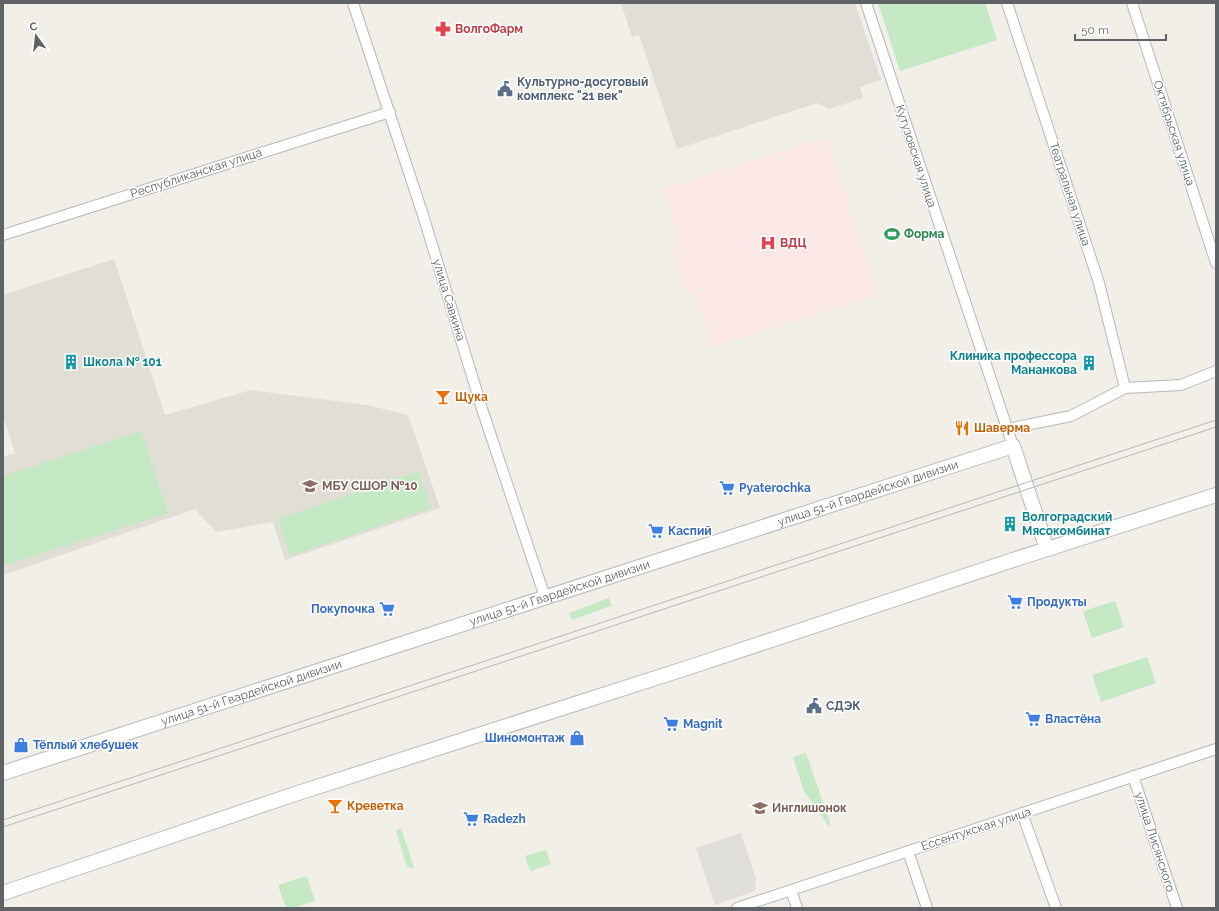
<svg xmlns="http://www.w3.org/2000/svg" width="1219" height="911" viewBox="0 0 1219 911" font-family="Raleway,sans-serif">
	<style>
		.industrial { fill: #e0deda }
		.education { fill: #e1ded6 }
		.medical { fill: #fce8e6 }
		.green { fill: #c5e8c5 }
		.lines { fill: none; stroke-linecap: round; stroke-linejoin: round }
		.minor-casing { stroke: #b5b8bc; stroke-width: 12 }
		.secondary-casing { stroke: #b6babf; stroke-width: 16 }
		.minor { stroke: #fff; stroke-width: 10 }
		.secondary { stroke: #fff; stroke-width: 14 }
		.tram { stroke: #b6b7b8; stroke-width: 1 }
		.labels { text-anchor: middle; stroke-width: 3; stroke-linejoin: round; paint-order: stroke }
		.health-label { font-size: 12px; font-weight: bold; fill: #be3a42; stroke: #fff; text-anchor: start }
		.service-label { font-size: 12px; font-weight: bold; fill: #4e5e75; stroke: #fff; text-anchor: start }
		.street-label { font-size: 12px; fill: #5f6368; stroke: #fff }
		.leisure-label { font-size: 12px; font-weight: bold; fill: #27864d; stroke: #fff; text-anchor: start }
		.culture-label { font-size: 12px; font-weight: bold; fill: #0d838f; stroke: #fff; text-anchor: start }
		.food-label { font-size: 12px; font-weight: bold; fill: #c56008; stroke: #fff; text-anchor: start }
		.education-label { font-size: 12px; font-weight: bold; fill: #785e54; stroke: #fff; text-anchor: start }
		.shop-label { font-size: 12px; font-weight: bold; fill: #366cbe; stroke: #fff; text-anchor: start }
	</style>
	<rect width="100%" height="100%" fill="#f1efe8"/>
	<!-- industrial -->
	<path class="industrial" d="M741,833L756,878L755,891L715,905L696,848Z"/>
	<!-- education -->
	<path class="education" d="M621,3H855L881,80L860,87L863,98L829,109L817,103L677,149L639,35L632,37Z
		M114,259L165,415L251,390L367,405L408,415L440,508L285,560L273,522L216,532L195,509L3,575V457L15,453L3,416V295Z"/>
	<!-- medical -->
	<path class="medical" d="M827,137L877,295L713,347L695,291L686,293L672,247L679,239L663,189Z"/>
	<!-- green -->
	<path class="green" d="M878,3H985L997,40L900,71Z
		M141,431L168,513L3,566V476Z
		M419,471L431,508L290,556L278,519Z
		M609,598L611,606L572,620L569,613Z
		M1115,601L1124,627L1092,638L1083,611Z
		M1147,657L1156,683L1101,702L1092,675Z
		M806,753L831,826H829L804,791L793,757Z
		M401,828L414,868L407,867L396,831Z
		M546,850L551,864L530,871L525,856Z
		M307,876L315,901L293,908H286L278,885Z"/>
	<g class="lines">
		<defs>
			<path id="minor" d="M353,3L423,215L483,412L545,597
				M866,3L1013,446
				M1007,3L1099,283L1125,388
				M1132,3L1216,263
				M3,235L390,112
				M1007,429L1071,416L1125,388L1181,385L1216,371
				M1133,776L1177,908
				M1022,813L1056,908
				M908,851L927,908
				M791,890L797,908
				M737,908L1216,749"/>
			<g id="secondary">
				<path id="s1" d="M3,773L1013,446L1047,549"/>
				<path d="M3,893L298,793L693,666L1016,559L1216,495"/>
			</g>
		</defs>
		<!-- minor casing -->
		<use href="#minor" class="minor-casing"/>
		<!-- secondary casing -->
		<use href="#secondary" class="secondary-casing"/>
		<!-- minor -->
		<use href="#minor" class="minor"/>
		<!-- secondary -->
		<use href="#secondary" class="secondary"/>
		<!-- tram -->
		<path class="tram" d="M3,820L1216,420
			M3,827L1216,427"/>
	</g>
	<!-- icons -->
	<defs>
		<symbol id="pharmacy-bare" viewBox="-9 -9 18 18"><path d="M-2-6h4v4h4v4h-4v4h-4v-4h-4v-4h4Z" fill="#e0444e" stroke="#fff" stroke-width="2.5" paint-order="stroke"/></symbol>
		<symbol id="civic-bare" viewBox="-9 -9 18 18"><path d="M-.6-6.5H3V-4.5H.6V-3L4-1V1h2V6H-6V1h2V-1L-.6-3ZM-1.2 2.5V6h2.4V2.5Z" fill="#5c6f8a" stroke="#fff" stroke-width="2.5" paint-order="stroke"/></symbol>
		<symbol id="stadium-bare" viewBox="-9 -9 18 18"><path d="M0-5a6.5 5 0 1 0 0 10a6.5 5 0 1 0 0-10ZM-3.5-1.8h7v3.6h-7Z" fill="#2e9e5b" stroke="#fff" stroke-width="2.5" paint-order="stroke"/></symbol>
		<symbol id="hospital-bare" viewBox="-9 -9 18 18"><path d="M-5-5h3v3.5h4V-5h3V5h-3V1.5h-4V5h-3Z" fill="#e0444e" stroke="#fff" stroke-width="2.5" paint-order="stroke"/></symbol>
		<symbol id="building-bare" viewBox="-9 -9 18 18"><path d="M-4-6H4V6H1V3H-1V6H-4ZM-2.5-4.3h1.7v1.8h-1.7ZM.8-4.3h1.7v1.8H.8ZM-2.5-1h1.7V.8h-1.7ZM.8-1h1.7V.8H.8Z" fill="#0f9aa8" stroke="#fff" stroke-width="2.5" paint-order="stroke"/></symbol>
		<symbol id="bar-bare" viewBox="-9 -9 18 18"><path d="M-6-5H6L.8 .8V4.5H3.5V6h-7V4.5H-.8V.8Z" fill="#e8710a" stroke="#fff" stroke-width="2.5" paint-order="stroke"/></symbol>
		<symbol id="restaurant-bare" viewBox="-9 -9 18 18"><path d="M-5-6h1v4h1v-4h1v4h1v-4h1v5L-1.5 .5V6h-2V.5L-5-1ZM5-6V6H3V1.5H1.5Q1.5-4 5-6Z" fill="#e8710a" stroke="#fff" stroke-width="2.5" paint-order="stroke"/></symbol>
		<symbol id="school-bare" viewBox="-9 -9 18 18"><path d="M0-5L7-2L0 1L-7-2ZM-4 1L0 2.5L4 1V4Q0 6-4 4Z" fill="#8d6e63" stroke="#fff" stroke-width="2.5" paint-order="stroke"/></symbol>
		<symbol id="supermarket-bare" viewBox="-9 -9 18 18"><path d="M-6-5.5h2.5l.6 2H6L4.5 2H-2.5L-4.4-4H-6ZM-1.5 3.2a1.3 1.3 0 1 0 .1 0ZM3 3.2a1.3 1.3 0 1 0 .1 0Z" fill="#3f7fe0" stroke="#fff" stroke-width="2.5" paint-order="stroke"/></symbol>
		<symbol id="shop-bare" viewBox="-9 -9 18 18"><path d="M-5-2.5h2.3a2.7 3.5 0 0 1 5.4 0H5L5.5 6h-11ZM-1.5-2.5h3a1.5 2.3 0 0 0-3 0Z" fill="#3f7fe0" stroke="#fff" stroke-width="2.5" paint-order="stroke"/></symbol>
	</defs>
	<g fill-rule="evenodd">
		<use href="#pharmacy-bare" x="432" y="18" width="22" height="22"/>
		<use href="#civic-bare" x="494" y="78" width="22" height="22"/>
		<use href="#stadium-bare" x="881" y="223" width="22" height="22"/>
		<use href="#hospital-bare" x="757" y="232" width="22" height="22"/>
		<use href="#building-bare" x="60" y="351" width="22" height="22"/>
		<use href="#building-bare" x="1078" y="352" width="22" height="22"/>
		<use href="#bar-bare" x="432" y="386" width="22" height="22"/>
		<use href="#restaurant-bare" x="951" y="417" width="22" height="22"/>
		<use href="#school-bare" x="299" y="475" width="22" height="22"/>
		<use href="#supermarket-bare" x="716" y="477" width="22" height="22"/>
		<use href="#building-bare" x="999" y="513" width="22" height="22"/>
		<use href="#supermarket-bare" x="645" y="520" width="22" height="22"/>
		<use href="#supermarket-bare" x="1004" y="591" width="22" height="22"/>
		<use href="#supermarket-bare" x="376" y="598" width="22" height="22"/>
		<use href="#civic-bare" x="803" y="695" width="22" height="22"/>
		<use href="#supermarket-bare" x="1022" y="708" width="22" height="22"/>
		<use href="#supermarket-bare" x="660" y="713" width="22" height="22"/>
		<use href="#shop-bare" x="566" y="727" width="22" height="22"/>
		<use href="#shop-bare" x="10" y="734" width="22" height="22"/>
		<use href="#bar-bare" x="324" y="795" width="22" height="22"/>
		<use href="#school-bare" x="749" y="797" width="22" height="22"/>
		<use href="#supermarket-bare" x="460" y="808" width="22" height="22"/>
	</g>
	<g class="labels">
		<!-- health labels -->
		<g class="health-label">
			<text x="455" y="33">ВолгоФарм</text>
			<text x="780" y="247">ВДЦ</text>
		</g>
		<!-- service labels -->
		<g class="service-label">
			<text x="517" y="86">Культурно-досуговый<tspan x="517" dy="14">комплекс "21 век"</tspan></text>
			<text x="826" y="710">СДЭК</text>
		</g>
		<!-- street labels -->
		<g class="street-label">
			<text transform="translate(1174 133) rotate(72)" y="4">Октябрьская улица</text>
			<text transform="translate(916 156) rotate(72)" y="4">Кутузовская улица</text>
			<text transform="translate(196 173) rotate(-18)" y="4">Республиканская улица</text>
			<text transform="translate(1070 194) rotate(72)" y="4">Театральная улица</text>
			<text transform="translate(449 300) rotate(73)" y="4">улица Савкина</text>
			<text dy="4" stroke="none"><textPath href="#s1" startOffset="909">улица 51-й Гвардейской дивизии</textPath></text>
			<text dy="4" stroke="none"><textPath href="#s1" startOffset="585">улица 51-й Гвардейской дивизии</textPath></text>
			<text dy="4" stroke="none"><textPath href="#s1" startOffset="261">улица 51-й Гвардейской дивизии</textPath></text>
			<text transform="translate(976 829) rotate(-18)" y="4">Ессентукская улица</text>
			<text transform="translate(1155 842) rotate(72)" y="4">улица Лисянского</text>
		</g>
		<!-- leisure labels -->
		<g class="leisure-label">
			<text x="904" y="238">Форма</text>
		</g>
		<!-- culture labels -->
		<g class="culture-label">
			<text x="1077" y="360" text-anchor="end">Клиника профессора<tspan x="1077" dy="14">Мананкова</tspan></text>
			<text x="83" y="366">Школа № 101</text>
			<text x="1022" y="521">Волгоградский<tspan x="1022" dy="14">Мясокомбинат</tspan></text>
		</g>
		<!-- food labels -->
		<g class="food-label">
			<text x="455" y="401">Щука</text>
			<text x="974" y="432">Шаверма</text>
			<text x="347" y="810">Креветка</text>
		</g>
		<!-- education labels -->
		<g class="education-label">
			<text x="322" y="490">МБУ СШОР №10</text>
			<text x="772" y="812">Инглишонок</text>
		</g>
		<!-- shop labels -->
		<g class="shop-label">
			<text x="739" y="492">Pyaterochka</text>
			<text x="668" y="535">Каспий</text>
			<text x="1027" y="606">Продукты</text>
			<text x="375" y="613" text-anchor="end">Покупочка</text>
			<text x="1045" y="723">Властёна</text>
			<text x="683" y="728">Magnit</text>
			<text x="565" y="742" text-anchor="end">Шиномонтаж</text>
			<text x="33" y="749">Тёплый хлебушек</text>
			<text x="483" y="823">Radezh</text>
		</g>
	</g>
	<!-- border -->
	<rect width="1219" height="911" fill="none" stroke="#5f6368" stroke-width="8"/>
	<!-- north arrow -->
	<g transform="translate(36 36) rotate(345)" stroke="#ffffff" stroke-width="3" paint-order="stroke">
	<path d="M0-3L7 15L0 10L-7 15Z" fill="#5f6368"/>
	<text y="-6" font-size="11" font-weight="bold" text-anchor="middle" fill="#5f6368">С</text>
	</g>
	<!-- scale -->
	<path d="M1075 34v6h91v-6" fill="none" stroke="#5f6368" stroke-width="2"/>
	<text x="1081" y="34" font-size="12" fill="#5f6368" stroke="#ffffff" stroke-width="3" paint-order="stroke">50 m</text>
</svg>
